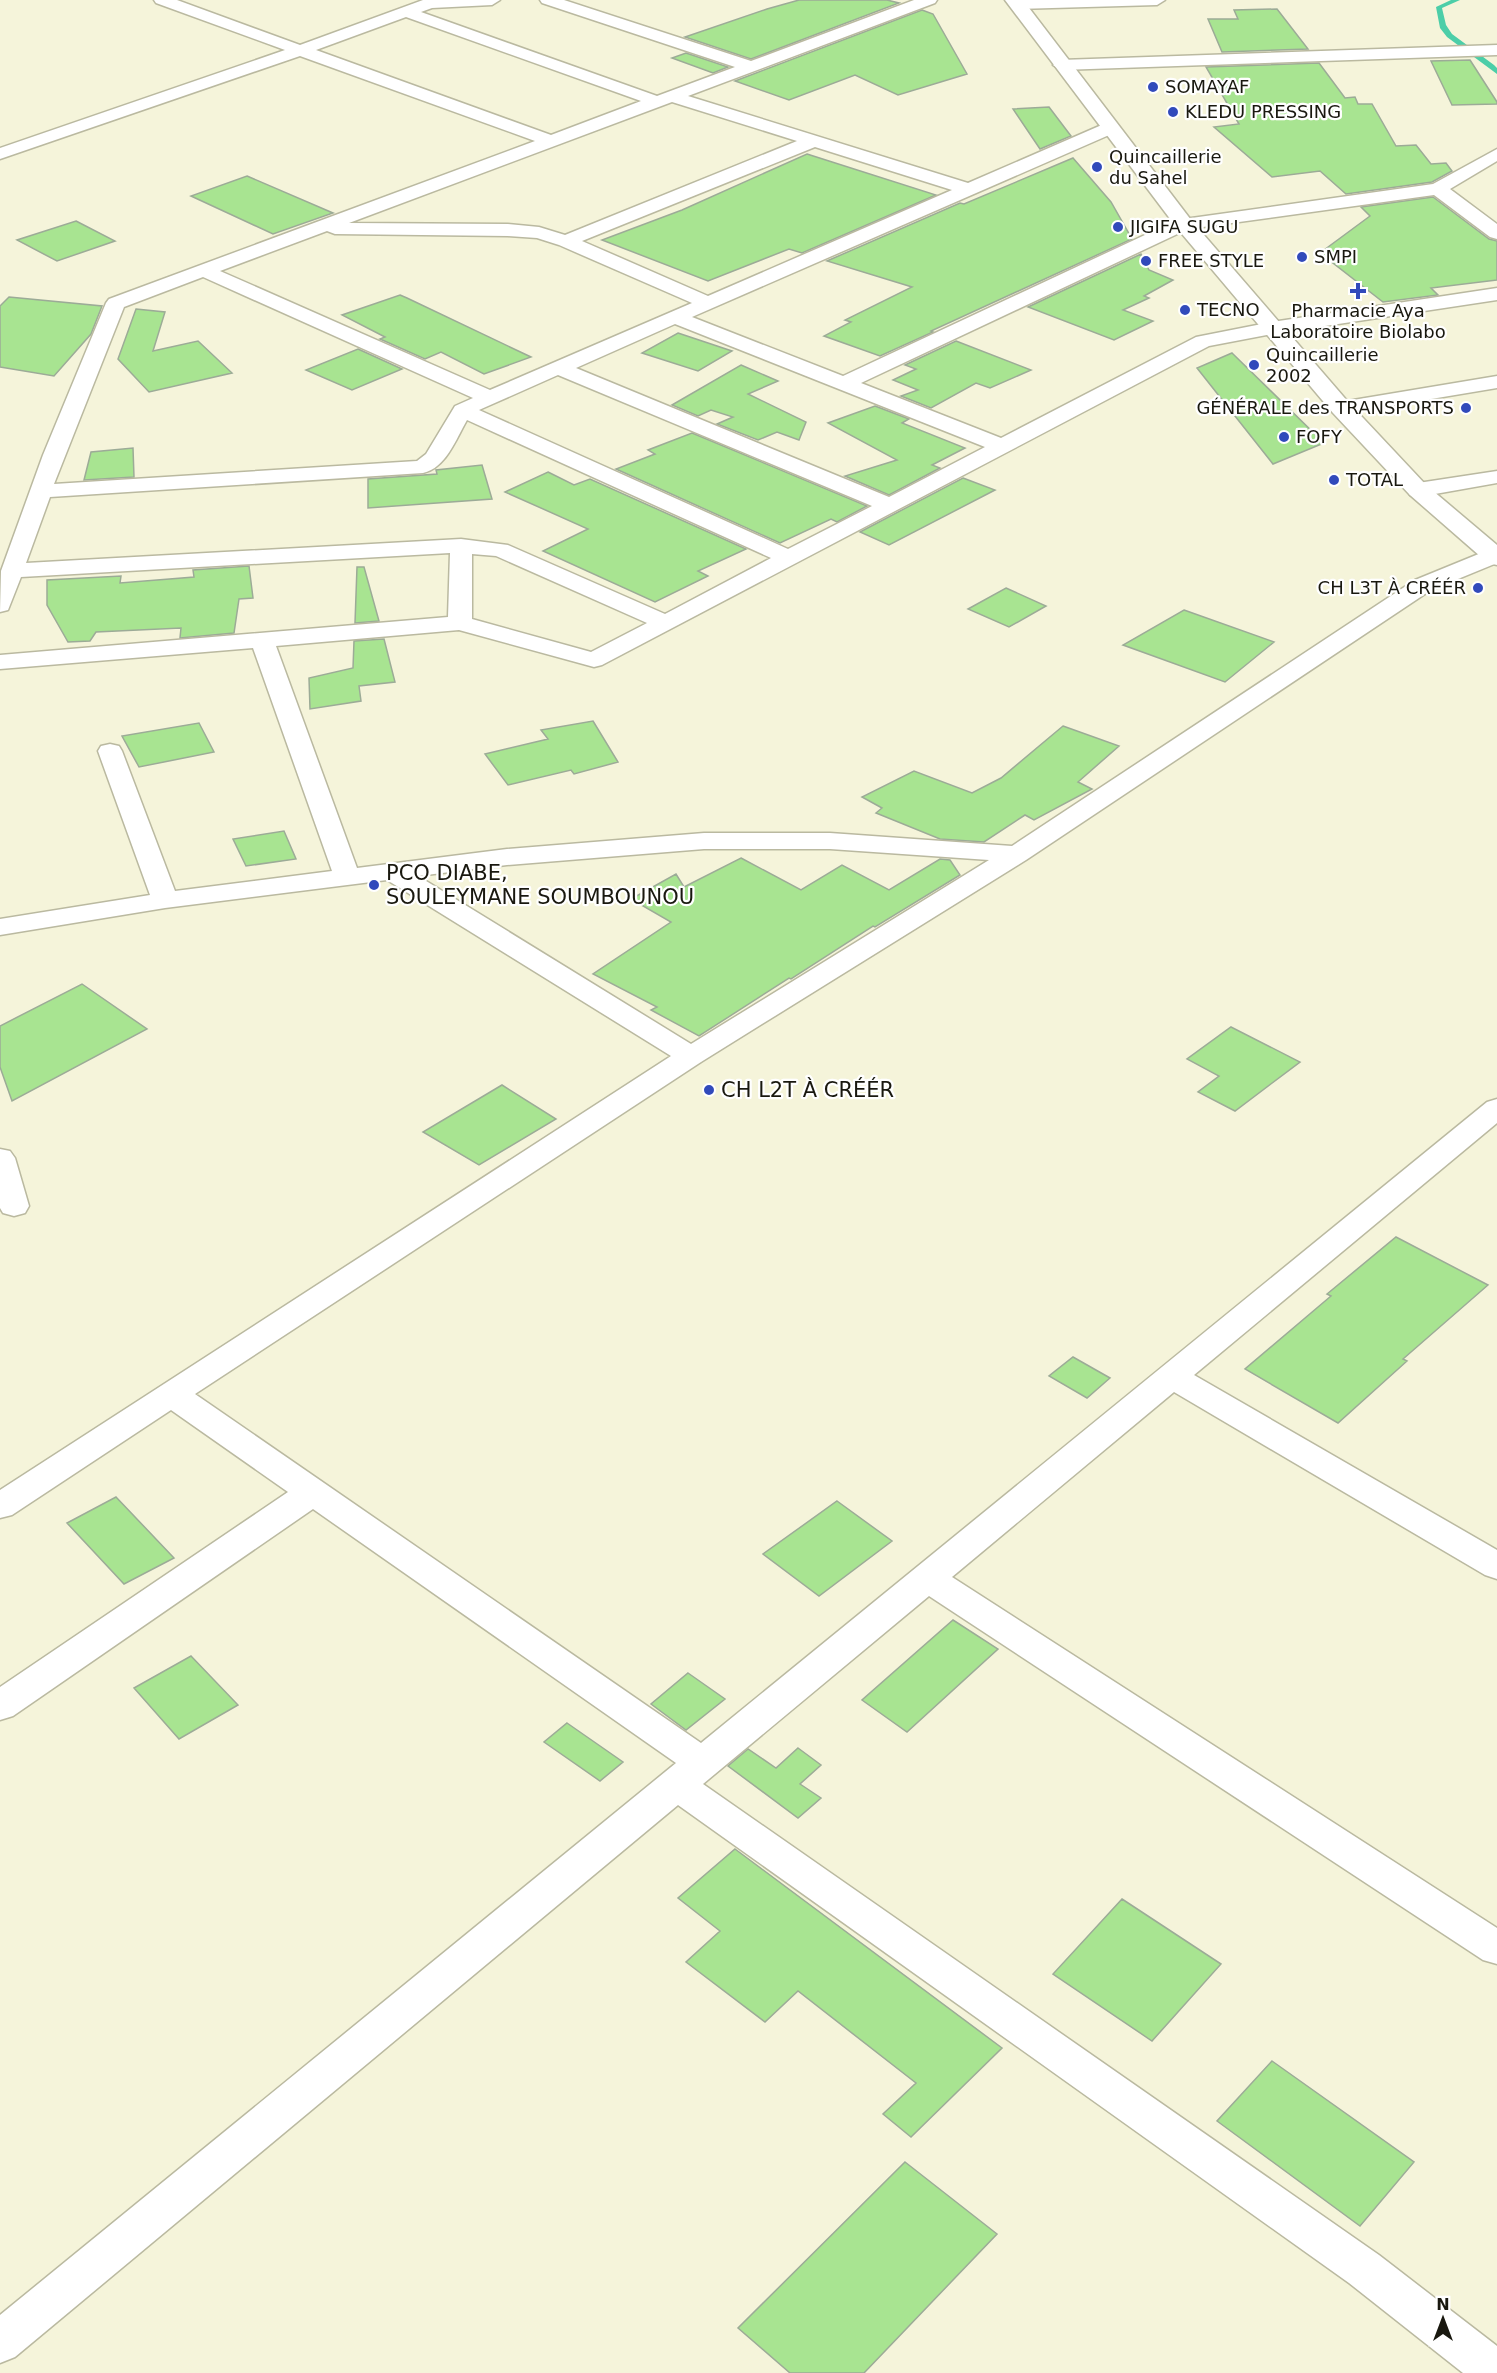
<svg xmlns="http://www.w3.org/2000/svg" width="1497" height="2373" viewBox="0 0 1497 2373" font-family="'DejaVu Sans',sans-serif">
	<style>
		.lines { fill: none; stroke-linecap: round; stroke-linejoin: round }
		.stream { fill: #4ccea8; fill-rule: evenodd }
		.building { fill: #a8e491; stroke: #9cab97; stroke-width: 1.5 }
		.minor-casing { stroke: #bab9a0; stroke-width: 3 }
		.primary-casing { stroke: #bab9a0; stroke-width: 3 }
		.minor { fill: #fff; fill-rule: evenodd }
		.primary { fill: #fff; fill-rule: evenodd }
		.poi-dot { fill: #314abb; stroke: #fff; stroke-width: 2 }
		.labels { text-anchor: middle; stroke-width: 4.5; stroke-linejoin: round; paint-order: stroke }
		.far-poi-label { font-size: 18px; fill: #19180f; stroke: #fff; text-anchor: start }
		.poi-label { font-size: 21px; fill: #19180f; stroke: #fff; text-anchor: start }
	</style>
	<rect width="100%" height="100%" fill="#f5f4da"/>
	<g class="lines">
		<!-- stream -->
		<path class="stream" d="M1451,0H1460L1442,8L1446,25L1452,34L1494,65L1497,68V74L1447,37L1440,28L1436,7Z"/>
	</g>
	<!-- building -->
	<path class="building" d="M799,0H887L899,3L751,59L685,37L767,9Z
		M1277,9L1308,49L1222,52L1208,19H1238L1234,10Z
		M922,10L933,14L967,74L898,95L855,75L789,100L735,81Z
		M686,53L728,67L713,73L672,58Z
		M1470,60L1497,102V104L1452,105L1431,61Z
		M1319,63L1345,98L1355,97L1358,104H1372L1396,146L1416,145L1431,164L1446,163L1452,171L1432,182L1346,194L1320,171L1272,177L1214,127L1239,124L1206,67Z
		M1049,107L1071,136L1040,149L1013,109Z
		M807,154L936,195L802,253L789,249L708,281L602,240L682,210Z
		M1073,158L1111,202L1132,239L931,331L933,332L880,356L824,336L851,322L845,320L912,287L827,261L960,203L964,204Z
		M247,176L333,213L273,234L191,196Z
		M1433,197L1489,239L1497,241V280L1431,288L1438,295L1383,302L1320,253L1370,216L1361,207Z
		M76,221L115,241L57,261L17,240Z
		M1141,254L1149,270L1173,280L1144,296L1149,298L1123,310L1153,321L1114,340L1028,307Z
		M400,295L407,298L531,357L484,374L441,352L425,359L380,339L385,337L342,315Z
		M9,297L102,306L91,334L54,376L0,367V306Z
		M136,309L165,312L153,351L198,341L232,373L149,392L118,359Z
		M678,333L732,351L698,371L642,353Z
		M956,341L1031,370L990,388L976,383L931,408L901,396L918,390L893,380L916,369L905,365Z
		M358,349L402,369L352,390L306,370Z
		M1232,353L1324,443L1273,464L1197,368Z
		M741,365L778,381L748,394L806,422L799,440L777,432L758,440L717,424L733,417L711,410L698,416L672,405Z
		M875,406L909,419L902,423L965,448L932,465L940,468L889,495L845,476L897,460L828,423Z
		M692,433L867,506L837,522L831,519L780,543L616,469L655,454L648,450Z
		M133,448L134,477L84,480L91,452Z
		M482,465L492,499L368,508V479L437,474L436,470Z
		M548,472L574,485L590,479L746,549L698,571L708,576L655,602L543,551L588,529L505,492Z
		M963,478L995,490L889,545L860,532Z
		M249,566L253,598L239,599L234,633L180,638L181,628L96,632L90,641L68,642L47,605V580L121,576L120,583L194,577L193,570Z
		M357,567H364L379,621L355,623Z
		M1006,588L1046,606L1009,627L968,609Z
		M1184,610L1274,642L1225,682L1123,645Z
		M384,639L395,682L359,686L361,701L310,709L309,678L353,668L354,641Z
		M593,721L618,762L574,774L571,770L508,785L485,754L548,739L541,730Z
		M199,723L214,752L139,767L122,736Z
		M1063,726L1119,746L1078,782L1092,789L1034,820L1025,815L984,842L940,839L876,813L882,808L862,797L914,771L972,793L1001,778Z
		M284,831L296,859L246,866L233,839Z
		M741,858L801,890L842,865L889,890L940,859L950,860L960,875L875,927L873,926L791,979L789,978L699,1036L651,1010L657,1007L593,974L671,922L631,899L676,874L684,887Z
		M82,984L147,1029L12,1101L0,1067V1026Z
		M1231,1027L1300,1062L1235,1111L1198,1092L1219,1076L1187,1059Z
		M502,1085L556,1119L479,1165L423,1132Z
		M1396,1237L1488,1285L1403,1359L1407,1361L1338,1423L1245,1369L1331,1296L1327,1294Z
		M1073,1357L1110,1378L1087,1398L1049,1376Z
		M116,1497L174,1558L124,1584L67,1523Z
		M837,1501L892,1541L819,1596L763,1554Z
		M953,1620L998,1649L907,1732L862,1700Z
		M191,1656L238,1705L179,1739L134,1688Z
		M688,1673L725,1699L686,1730L651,1704Z
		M567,1723L623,1762L600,1781L544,1742Z
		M798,1748L821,1765L800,1784L821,1798L798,1818L728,1766L748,1749L776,1768Z
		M735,1849L1002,2048L911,2137L883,2114L916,2083L798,1991L765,2022L686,1962L720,1931L678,1898Z
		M1122,1899L1221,1964L1152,2041L1053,1974Z
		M1272,2061L1414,2162L1360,2226L1217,2121Z
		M905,2162L997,2234L864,2373H790L738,2328Z"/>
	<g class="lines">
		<defs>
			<path id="minor" d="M154,0H177L300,45L423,0H500L492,5L432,8L421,12L657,96L735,67L542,3L540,0H564L751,61L914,0H937L935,3L688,96L968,183L1104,124H1116L1119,128L1116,132L692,317L843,376L1177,220L1433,184L1497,149V161L1450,189L1497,224V239L1490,237L1434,195L1188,229L861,383L1001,438L1196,337L1272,322L1497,288V300L1272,334L1209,346L602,665L594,667L459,630L276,646L357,868L507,849L704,833H830L1012,846L1415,580L1486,551L1497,550V563L1431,590L1026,860L701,1062L195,1394L701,1743L1487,1102L1497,1099V1123L1194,1375L1497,1550V1579L1485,1575L1174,1392L952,1577L1497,1928V1964L1483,1960L929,1596L703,1784L1379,2255L1497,2346V2373H1463L1349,2283L678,1805L15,2357L0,2363V2315L676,1763L313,1509L13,1716L0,1720V1687L288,1492L171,1410L12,1515L0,1518V1490L671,1056L387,880L165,908L0,935V919L150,895L98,751L101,746L110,744L119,746L122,751L175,891L332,871L253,648L0,669V655L448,617L450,553L21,577L8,610L0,612L1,571L43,455L106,303L109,299L535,141L300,56L0,159V148L285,50L156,3ZM406,17L641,101L551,135L316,50ZM672,102L797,141L565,235L539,227L508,224L349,223ZM815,147L952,190L708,296L582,241ZM327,231L335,234L508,236L537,238L559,245L692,303L490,390L220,271ZM203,277L473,398L455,406L426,454L417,461L54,484L124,307ZM675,324L985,447L889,497L576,368ZM558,375L872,506L788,549L479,410ZM467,420L771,558L665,614L508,545L461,539L26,563L50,497L423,473C446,468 456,439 467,420ZM472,554L496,556L647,623L591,652L472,619ZM704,849H830L989,860L691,1044L418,876L507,865Z
				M1014,0H1165L1157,5L1017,9L1009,4Z
				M1497,45V55L1061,70L1053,65L1061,60Z
				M1497,376V388L1341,414L1334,412L1331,408L1334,404L1341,402Z
				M1497,471V483L1418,497L1410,495L1407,490L1410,485L1418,483Z
				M0,1149L10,1151L15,1158L29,1206L25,1213L14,1216L3,1213L0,1208Z"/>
			<path id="primary" d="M1005,0H1023L1191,220L1349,403L1426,485L1497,545V565L1488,563L1410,495L1333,413L1177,228Z"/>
		</defs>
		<!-- minor casing -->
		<use href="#minor" class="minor-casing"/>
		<!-- primary casing -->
		<use href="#primary" class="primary-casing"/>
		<!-- minor -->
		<use href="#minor" class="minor"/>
		<!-- primary -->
		<use href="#primary" class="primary"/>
	</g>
	<!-- markers -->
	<g class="poi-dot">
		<circle cx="1153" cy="87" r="6"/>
		<circle cx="1173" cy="112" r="6"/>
		<circle cx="1097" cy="167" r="6"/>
		<circle cx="1118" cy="227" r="6"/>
		<circle cx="1302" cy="257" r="6"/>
		<circle cx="1146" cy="261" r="6"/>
		<path d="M1355 282h6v6h6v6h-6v6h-6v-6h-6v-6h6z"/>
		<circle cx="1185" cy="310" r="6"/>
		<circle cx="1254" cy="365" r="6"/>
		<circle cx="1466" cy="408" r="6"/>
		<circle cx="1284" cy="437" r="6"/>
		<circle cx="1334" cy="480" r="6"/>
		<circle cx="1478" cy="588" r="6"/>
		<circle cx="374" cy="885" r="6"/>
		<circle cx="709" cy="1090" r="6"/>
	</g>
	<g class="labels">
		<!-- far-poi labels -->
		<g class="far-poi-label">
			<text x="1165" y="93">SOMAYAF</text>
			<text x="1185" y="118">KLEDU PRESSING</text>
			<text x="1109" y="163">Quincaillerie<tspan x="1109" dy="21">du Sahel</tspan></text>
			<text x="1130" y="233">JIGIFA SUGU</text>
			<text x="1314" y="263">SMPI</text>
			<text x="1158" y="267">FREE STYLE</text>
			<text x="1197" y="316">TECNO</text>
			<text x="1358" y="317" text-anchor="middle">Pharmacie Aya<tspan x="1358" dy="21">Laboratoire Biolabo</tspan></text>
			<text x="1266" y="361">Quincaillerie<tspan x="1266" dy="21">2002</tspan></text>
			<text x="1454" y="414" text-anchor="end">GÉNÉRALE des TRANSPORTS</text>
			<text x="1296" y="443">FOFY</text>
			<text x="1346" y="486">TOTAL</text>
			<text x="1466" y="594" text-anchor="end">CH L3T À CRÉÉR</text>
		</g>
		<!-- poi labels -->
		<g class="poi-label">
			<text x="386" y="880">PCO DIABE,<tspan x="386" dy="24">SOULEYMANE SOUMBOUNOU</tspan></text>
			<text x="721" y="1097">CH L2T À CRÉÉR</text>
		</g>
	</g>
	<!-- north arrow -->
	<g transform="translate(1443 2319)" stroke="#ffffff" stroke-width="4.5" paint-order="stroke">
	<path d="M0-4.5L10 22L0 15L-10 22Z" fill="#19180f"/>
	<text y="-9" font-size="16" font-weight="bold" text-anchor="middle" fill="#19180f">N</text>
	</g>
</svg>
